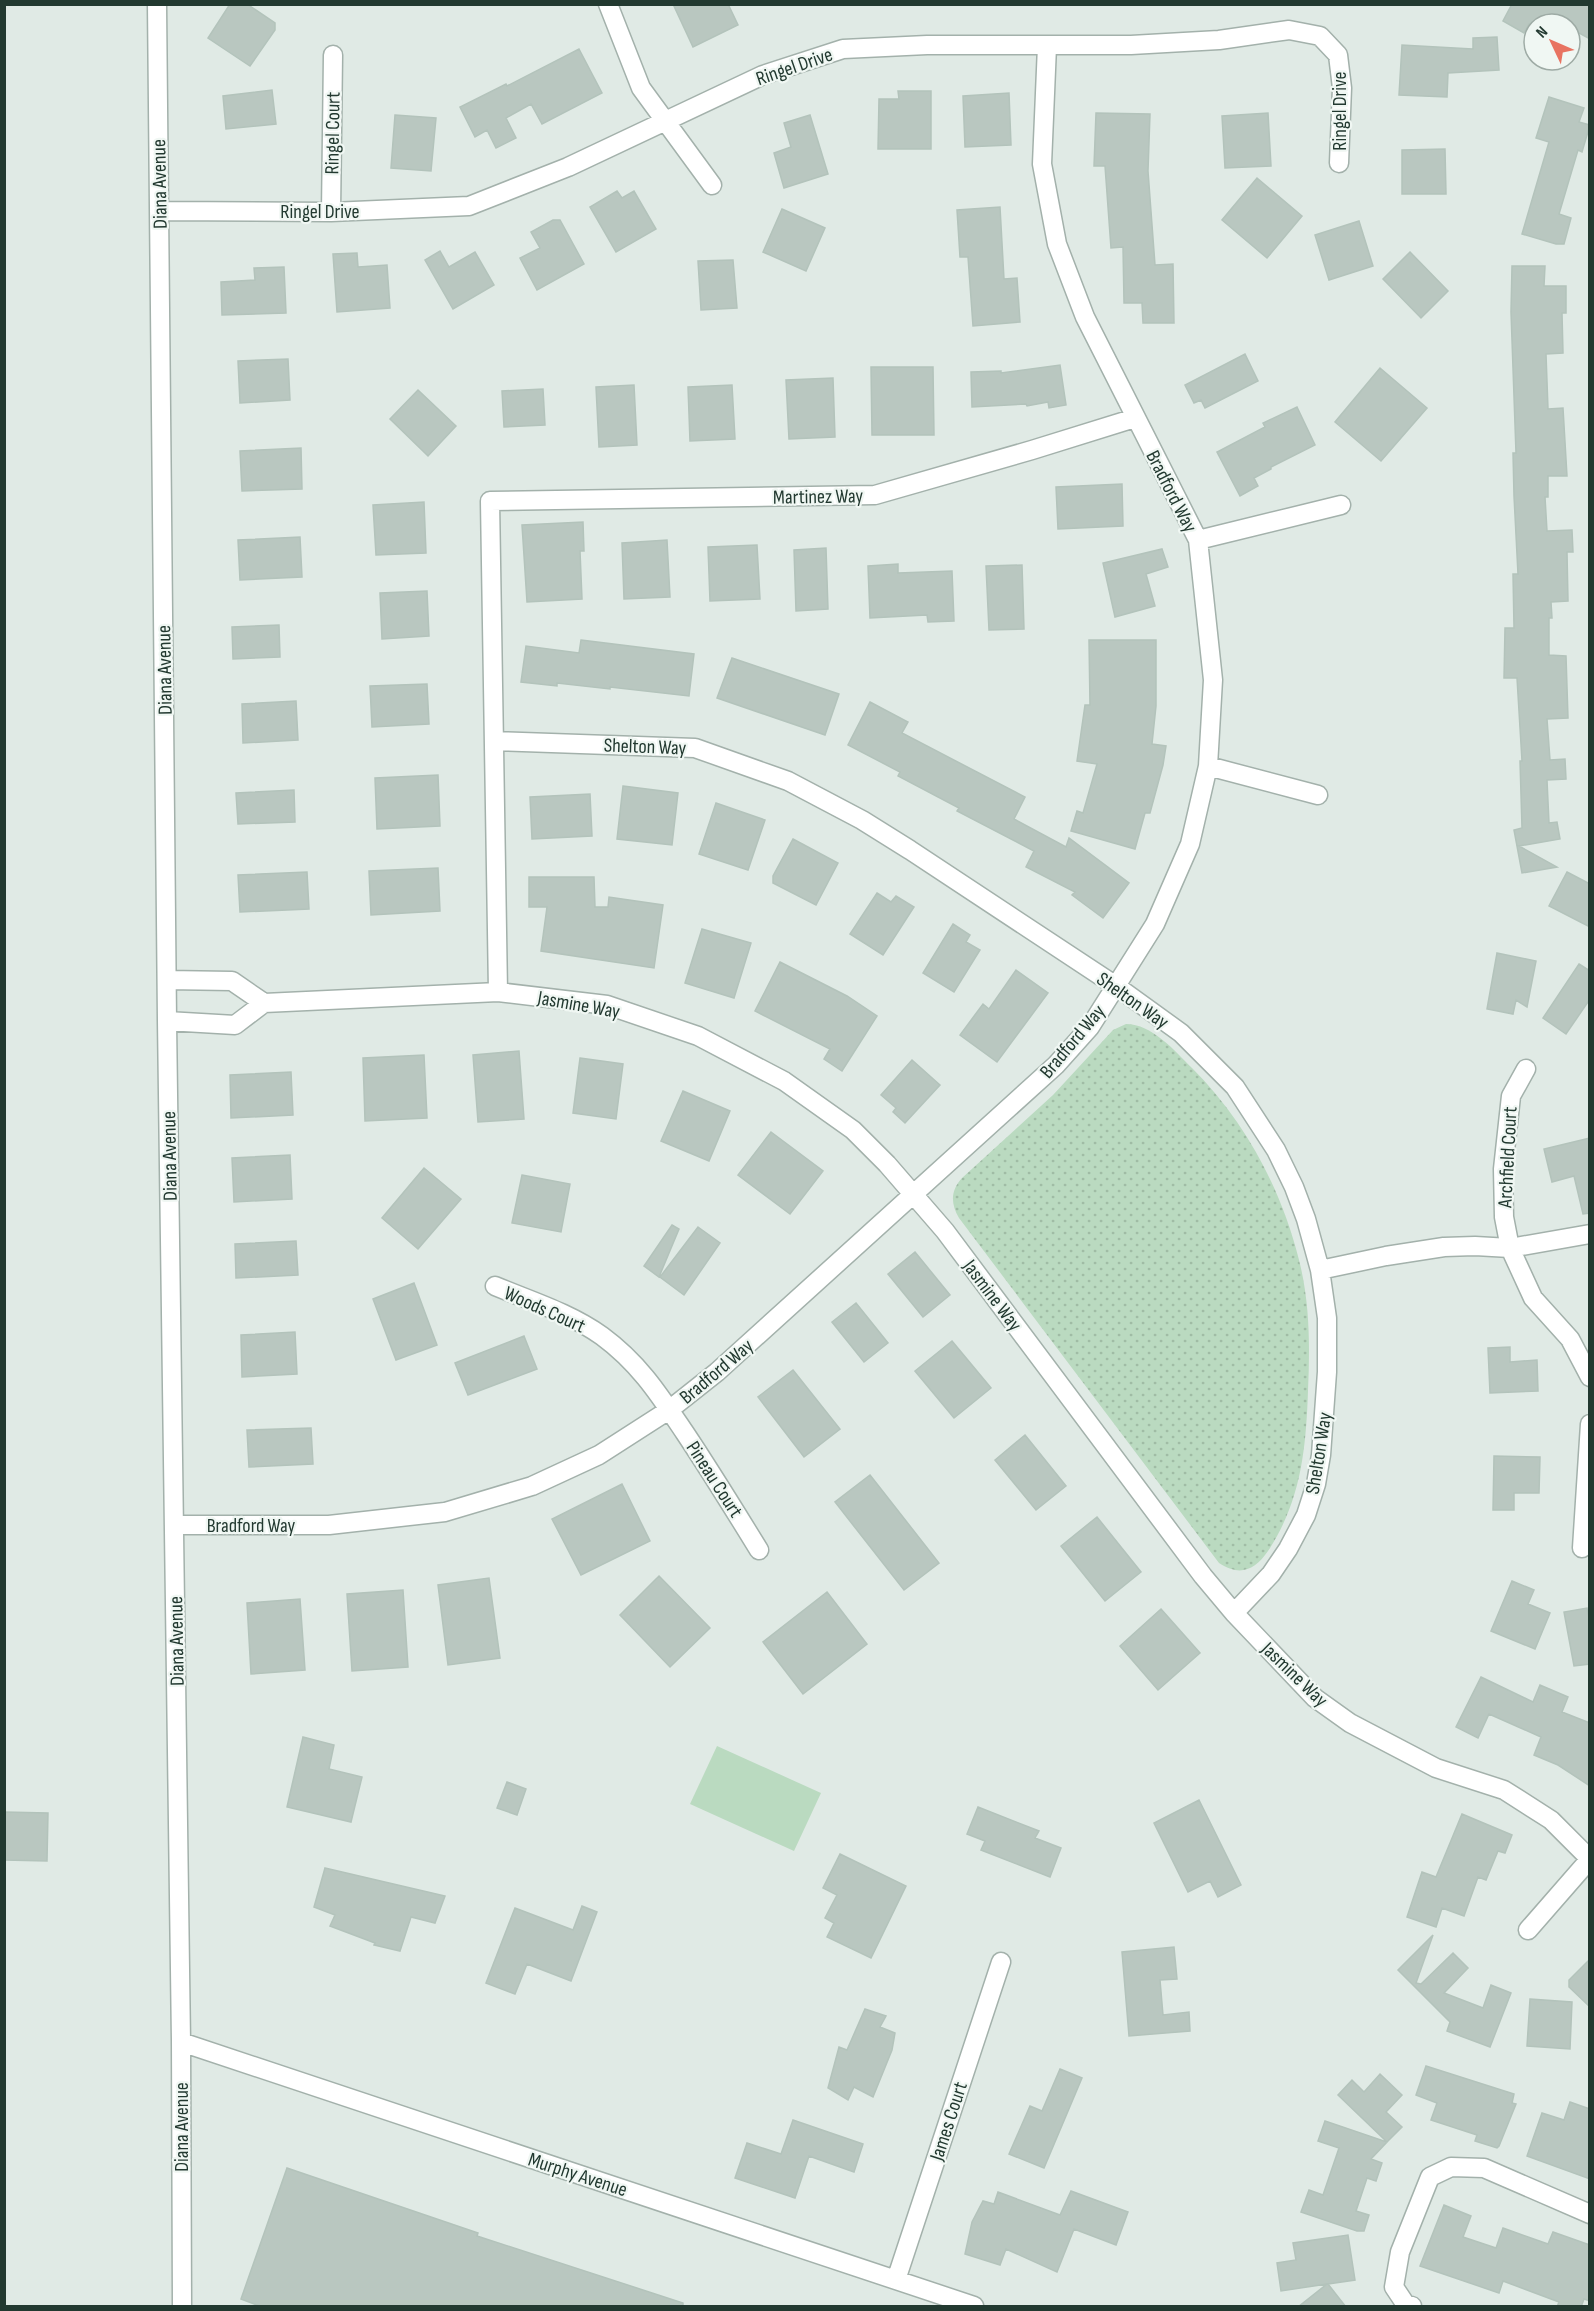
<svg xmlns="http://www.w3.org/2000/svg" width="1594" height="2311" viewBox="0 0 1594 2311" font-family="'Sofia Sans Condensed',sans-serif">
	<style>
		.grass { fill: #badac0 }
		.park { fill: url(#park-dots) }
		.building { fill: #b9c7c0; stroke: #b3c3bb; stroke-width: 1.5 }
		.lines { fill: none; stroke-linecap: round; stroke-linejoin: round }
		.street-casing { stroke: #a3b1ab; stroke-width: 21 }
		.street { stroke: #fff; stroke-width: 18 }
		.labels { text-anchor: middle; stroke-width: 4.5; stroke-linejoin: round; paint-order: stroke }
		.street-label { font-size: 20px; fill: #223930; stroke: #f0f7f3 }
	</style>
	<defs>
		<pattern id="park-dots" width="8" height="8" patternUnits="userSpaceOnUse" patternTransform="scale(1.5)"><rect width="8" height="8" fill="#badac0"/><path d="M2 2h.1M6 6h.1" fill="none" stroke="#a0bca5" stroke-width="1.8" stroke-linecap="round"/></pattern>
	</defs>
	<rect width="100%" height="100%" fill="#e0eae5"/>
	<!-- grass -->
	<path class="grass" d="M717,1746L821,1793L794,1851L690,1804Z"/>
	<!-- park -->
	<path class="park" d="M1126,1024C1152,1024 1175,1051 1192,1068C1245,1121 1281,1188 1299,1260C1310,1303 1310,1346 1308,1391C1306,1449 1301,1501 1268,1551C1255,1570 1240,1577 1219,1563L959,1218C950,1203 951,1190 962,1178L1053,1095L1113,1030Z"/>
	<!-- building -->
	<path class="building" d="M230,4H247L275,23V30L250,66L208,38Z
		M673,4H728L738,25L693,47Z
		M1512,4H1590V39L1570,28V24H1529L1524,33L1503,21Z
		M1497,37L1499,70L1448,73L1447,97L1399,95L1402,45L1473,49V38Z
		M579,49L602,93L542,124L531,104L506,118L516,138L496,148L487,130L475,137L460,107L506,84L507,86Z
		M272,90L276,124L226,129L223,96Z
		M898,91H931V149H878L879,99H899Z
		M1009,93L1011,145L965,147L963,96Z
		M1549,97L1584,108L1579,122L1590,125L1582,152L1578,150L1559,214L1571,218L1564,244H1556L1522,234L1549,142L1536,138Z
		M1096,113L1150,114L1148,171L1155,265L1173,264L1174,323H1143L1142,303H1124L1123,247L1111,248L1105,166H1094Z
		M1268,113L1271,166L1225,168L1222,116Z
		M395,115L436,118L431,171L391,168Z
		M810,115L828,174L784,188L774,153L791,147L784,123Z
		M1445,149L1446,194H1402V150Z
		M1257,178L1302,216L1267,258L1222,220Z
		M617,191L622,198L634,191L656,229L616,252L590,207Z
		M1000,207L1004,279L1017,278L1020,322L973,326L968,257H960L957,210Z
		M782,209L825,228L806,271L763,252Z
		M553,220H560L584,264L537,290L520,258L540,248L531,232Z
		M1359,221L1373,266L1329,280L1315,235Z
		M440,251L449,267L475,252L494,285L453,309L425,260Z
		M1410,252L1448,291L1421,318L1383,279Z
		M357,253L358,267L387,265L390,308L337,312L333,254Z
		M733,260L737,308L701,310L698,261Z
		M1512,266H1545L1544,286H1566V313H1562L1563,353L1546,354L1548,409L1563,408L1567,476H1548V497H1545L1547,531L1572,530L1573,552H1567L1568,601L1551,602L1552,618H1549V655L1566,656L1568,718L1547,719L1550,760L1565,759L1566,779L1547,780L1549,823L1557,822L1560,839L1519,846L1557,867L1522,873L1514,830L1522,828L1520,761H1522L1517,678H1504L1505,628H1514L1513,574H1518L1514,496L1513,453H1516L1511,312Z
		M284,267L286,313L222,315L221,282L255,280L254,268Z
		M1245,354L1258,381L1205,408L1201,400L1194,403L1185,385Z
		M288,359L290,400L240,403L238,361Z
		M1060,365L1066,405L1049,408L1048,402L1027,406L1026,404L972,407L971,372L1001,371V373Z
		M871,367H933L934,435H872Z
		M1380,368L1427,408L1381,461L1335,422Z
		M833,378L835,437L789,439L786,380Z
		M634,385L637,445L599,447L596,387Z
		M732,385L735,439L690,441L688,387Z
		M543,389L545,425L504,427L502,391Z
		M418,390L456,426L428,456L390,419Z
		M1297,407L1315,445L1271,467V469L1254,478L1258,486L1240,496L1217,452L1265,427L1263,423Z
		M301,448L302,489L242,491L240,451Z
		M1122,484L1123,526L1058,529L1056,487Z
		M424,502L426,553L376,555L373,505Z
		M583,522L584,551H580L582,599L527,602L522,525Z
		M300,537L302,577L240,580L238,540Z
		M667,540L670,597L624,599L622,543Z
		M757,545L760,599L710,601L708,547Z
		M826,548L828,609L796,611L794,550Z
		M1162,549L1168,567L1146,574L1155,606L1115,617L1103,563Z
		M898,564V573L952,571L954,621L928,622L927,615L870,618L868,566Z
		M1022,565L1024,629L989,630L986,566Z
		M427,591L429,636L382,639L380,593Z
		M279,625L280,657L233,659L232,627Z
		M581,640L694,654L689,696L610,687V689L557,683V686L521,682L526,646L579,653Z
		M1089,640H1156V706L1152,744L1166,746L1163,765L1150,813H1145L1135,849L1071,831L1077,811L1083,813L1097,764L1077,761L1085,705H1090Z
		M732,658L839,694L825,735L717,698Z
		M427,684L429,724L372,727L370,686Z
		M296,701L298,740L243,743L242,704Z
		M870,702L908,722L902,733L1025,797L1014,819L1066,847L1069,838L1129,883L1103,918L1072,895L1075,892L1026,867L1034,851L957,811L959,808L898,776L900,772L848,745Z
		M438,775L440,826L377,829L375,778Z
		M623,786L678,793L672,845L617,839Z
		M294,790L295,822L238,824L236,793Z
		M590,794L592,836L532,839L530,797Z
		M716,803L765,820L748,870L699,854Z
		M793,839L838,863L816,905L773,883V876Z
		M438,868L440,911L371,915L369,871Z
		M307,872L309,909L240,912L238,875Z
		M1567,872L1590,884V927L1549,906Z
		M529,877H594L595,907H608L609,897L663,905L654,968L541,951L547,907H529Z
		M877,893L891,902L896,896L914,907L883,955L850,934Z
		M953,924L970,935L966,942L980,950L954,992L923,973Z
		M702,929L751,943L734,998L685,983Z
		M1497,953L1536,961L1527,1007L1516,1000L1513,1014L1487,1009Z
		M780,962L847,996L877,1016L842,1071L824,1059L830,1049L755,1011Z
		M1579,964L1590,971V999L1566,1034L1543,1018Z
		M1016,970L1048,993L997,1062L960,1035L983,1004L989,1009Z
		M519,1051L524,1119L478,1122L473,1055Z
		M424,1055L427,1118L365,1121L363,1058Z
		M580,1058L623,1064L616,1119L573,1113Z
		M912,1060L940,1085L905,1123L893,1112L896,1108L881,1095Z
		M291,1072L293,1115L231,1118L230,1075Z
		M683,1091L730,1111L709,1161L661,1141Z
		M771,1132L823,1171L790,1214L738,1175Z
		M1590,1138V1213L1583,1214L1574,1176L1552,1182L1544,1149Z
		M290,1155L292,1199L234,1202L232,1158Z
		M424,1168L461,1199L418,1249L382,1218Z
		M522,1175L570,1184L561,1232L512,1223Z
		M672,1225L679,1229L659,1277L644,1266Z
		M698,1227L720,1243L684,1295L660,1277Z
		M296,1241L298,1275L236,1278L235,1244Z
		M915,1252L950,1295L923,1317L888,1274Z
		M414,1283L437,1345L396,1360L373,1299Z
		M856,1303L888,1343L864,1362L832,1322Z
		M295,1332L297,1374L242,1377L241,1335Z
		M524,1336L537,1369L468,1395L455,1363Z
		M952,1341L991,1388L954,1418L915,1371Z
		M1510,1347V1362L1537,1360L1538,1391L1490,1393L1488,1348Z
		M793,1370L840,1429L804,1457L758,1397Z
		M311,1428L313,1464L249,1467L247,1430Z
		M1025,1435L1066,1486L1036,1510L995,1460Z
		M1494,1456L1540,1457L1539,1493H1514V1510H1493Z
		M870,1475L939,1563L904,1590L835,1502Z
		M622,1484L650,1541L581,1575L552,1519Z
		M1097,1517L1141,1572L1105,1601L1061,1546Z
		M659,1576L710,1628L670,1667L620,1615Z
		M489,1578L500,1658L448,1665L438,1585Z
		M1512,1581L1534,1590L1528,1604L1550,1613L1535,1649L1491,1631Z
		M403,1590L408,1667L352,1671L347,1594Z
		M827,1592L867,1644L803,1694L763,1642Z
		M300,1599L305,1670L251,1674L247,1603Z
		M1587,1608L1590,1623V1664L1574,1666L1564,1612Z
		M1161,1609L1200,1653L1158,1690L1120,1646Z
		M1481,1677L1533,1702L1540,1685L1568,1697L1562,1712L1590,1723V1786L1558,1765L1534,1755L1541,1737L1489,1714L1478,1738L1456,1727Z
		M303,1737L334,1745L329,1769L362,1777L351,1822L287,1807Z
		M507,1782L526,1789L517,1815L497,1808Z
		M1199,1800L1241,1885L1218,1897L1210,1881L1188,1892L1154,1823Z
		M978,1807L1039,1831L1035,1838L1061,1848L1050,1877L981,1850L985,1841L967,1834Z
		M4,1812L48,1813L47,1861L4,1860Z
		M1462,1814L1512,1835L1505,1853L1498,1851L1486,1880L1478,1877L1464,1916L1442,1908L1436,1927L1407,1917L1422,1872L1436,1877Z
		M840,1854L906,1886L871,1958L827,1937L834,1923L825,1918L837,1895L823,1888Z
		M325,1868L445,1896L435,1923L411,1917L400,1951L374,1945L375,1943L330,1926L335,1915L314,1907Z
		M582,1906L597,1912L571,1981L527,1964L515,1994L486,1983L515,1908L573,1930Z
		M1433,1935L1416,1983L1421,1984L1453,1953L1468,1968L1444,1993L1483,2008L1491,1985L1511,1993L1490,2047L1447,2031L1450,2022L1398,1970Z
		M1174,1947L1177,1979L1160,1980L1163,2015L1189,2012L1190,2031L1129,2036L1122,1952Z
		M1590,1959V2007L1569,1987V1980Z
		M1530,1999L1572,2002L1570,2049L1527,2046Z
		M865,2009L886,2016L880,2027L895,2033L892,2050L873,2097L854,2087L848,2100L828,2088L839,2047L847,2050Z
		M1426,2066L1514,2094L1512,2103L1516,2104L1499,2146L1497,2148L1475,2141L1477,2135L1431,2120L1437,2103L1416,2095Z
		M1060,2069L1082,2078L1044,2168L1009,2154L1030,2106L1042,2111Z
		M1380,2074L1402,2095L1386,2112L1402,2127L1387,2142L1338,2095L1352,2080L1364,2092Z
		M1570,2102L1590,2109V2179L1527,2156L1542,2113L1564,2120Z
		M793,2120L863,2144L854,2172L809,2156L795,2198L735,2178L747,2143L781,2154Z
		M1325,2121L1387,2142L1371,2159L1382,2163L1376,2181L1367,2178L1356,2211L1369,2215L1364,2231H1357L1301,2212L1309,2190L1323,2195L1339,2148L1318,2141Z
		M287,2168L478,2233L477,2236L683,2303V2307H262L241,2299Z
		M1071,2191L1128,2212L1116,2245L1074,2229L1057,2272L1006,2249L1000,2265L965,2254L972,2222L983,2201L994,2204L998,2192L1060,2215Z
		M1444,2205L1471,2216L1463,2237L1496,2248L1503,2228L1548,2244L1553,2232L1590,2245V2301L1584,2299L1581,2307H1557L1559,2302L1503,2281L1499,2293L1420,2266Z
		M1348,2235L1355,2280L1328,2284L1346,2307H1298L1327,2284L1281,2291L1277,2263L1296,2260L1293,2243Z"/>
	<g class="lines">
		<defs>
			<path id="street" d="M157,4L167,1021L181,2042L182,2306
				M608,4L641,88L712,185
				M159,211L331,212L469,206L568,167L763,75L843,49L927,45H1131L1219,40L1289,30L1320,36L1338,55L1342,88L1339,163
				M331,212L333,55
				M1198,540L1341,505
				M495,741L695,748L788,781L862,820L910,850L1116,986L1181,1033L1235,1087L1276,1150L1294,1187L1306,1219L1320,1270L1327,1318V1372L1321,1455L1316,1484L1306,1515L1288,1549L1271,1574L1234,1613
				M1208,766L1318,795
				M167,980L232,981L264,1003
				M498,992L490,501L875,495L1032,450L1135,418
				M167,1021L235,1025L264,1003L498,992L607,1005L698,1036L784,1081L853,1130L887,1164L945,1231L1203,1576L1234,1613L1315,1698L1350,1723L1436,1768L1504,1790L1551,1820L1590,1859L1528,1930
				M1526,1069L1511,1096L1503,1169L1504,1217L1510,1248L1533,1298L1570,1339L1590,1377
				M1320,1270L1386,1256L1444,1247L1475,1246L1510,1248L1590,1234
				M495,1286C531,1301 570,1313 602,1336C640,1364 660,1396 685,1433C711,1472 735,1511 759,1550
				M175,1525H329L445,1512L532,1486L599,1455L669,1410L717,1372L1056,1065L1090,1027L1155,924L1190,844L1208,766L1213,680L1198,540L1085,317L1057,244L1042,164L1047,46
				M1582,1548L1590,1424
				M181,2042L974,2306
				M896,2280L1001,1962
				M1412,2306L1406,2305L1394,2287L1400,2252L1430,2177L1451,2167L1484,2168L1590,2214"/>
		</defs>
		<!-- street casing -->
		<use href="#street" class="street-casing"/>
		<!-- street -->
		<use href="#street" class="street"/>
	</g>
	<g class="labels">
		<!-- street labels -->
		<g class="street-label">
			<text transform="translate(794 66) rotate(-19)" y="7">Ringel Drive</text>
			<text transform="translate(1339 111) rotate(-90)" y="7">Ringel Drive</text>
			<text transform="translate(332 133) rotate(-89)" y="7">Ringel Court</text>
			<text transform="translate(159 184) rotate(-91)" y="7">Diana Avenue</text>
			<text x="320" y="218">Ringel Drive</text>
			<text transform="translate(1172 491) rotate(63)" y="7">Bradford Way</text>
			<text transform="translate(818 496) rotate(-1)" y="7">Martinez Way</text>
			<text transform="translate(164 670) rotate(-91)" y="7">Diana Avenue</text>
			<text transform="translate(645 746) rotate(2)" y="7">Shelton Way</text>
			<text transform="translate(1133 1000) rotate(35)" y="7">Shelton Way</text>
			<text transform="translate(579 1004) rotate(10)" y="7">Jasmine Way</text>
			<text transform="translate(1072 1041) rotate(-50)" y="7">Bradford Way</text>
			<text transform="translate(169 1156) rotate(-91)" y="7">Diana Avenue</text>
			<text transform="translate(1507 1157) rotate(-87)" y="7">Archfield Court</text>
			<text transform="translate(993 1295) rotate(53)" y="7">Jasmine Way</text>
			<text transform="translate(545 1309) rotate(24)" y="7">Woods Court</text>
			<text transform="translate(716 1371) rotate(-40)" y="7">Bradford Way</text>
			<text transform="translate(1318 1453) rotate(-81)" y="7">Shelton Way</text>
			<text transform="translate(715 1479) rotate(57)" y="7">Pineau Court</text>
			<text x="251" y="1532">Bradford Way</text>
			<text transform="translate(176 1641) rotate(-91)" y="7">Diana Avenue</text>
			<text transform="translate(1295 1674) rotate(44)" y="7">Jasmine Way</text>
			<text transform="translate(948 2121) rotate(-72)" y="7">James Court</text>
			<text transform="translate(181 2127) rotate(-90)" y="7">Diana Avenue</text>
			<text transform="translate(578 2174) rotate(18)" y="7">Murphy Avenue</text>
		</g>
	</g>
	<!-- border -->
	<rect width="1594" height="2311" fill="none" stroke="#223930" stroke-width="12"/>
	<!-- north arrow -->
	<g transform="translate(1552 42) rotate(314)"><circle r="28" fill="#f0f7f3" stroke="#9eaba5" stroke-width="1.5"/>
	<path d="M0-4.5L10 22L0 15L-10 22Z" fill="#e87361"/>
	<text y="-9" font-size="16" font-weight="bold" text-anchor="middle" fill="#223930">N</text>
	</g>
</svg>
